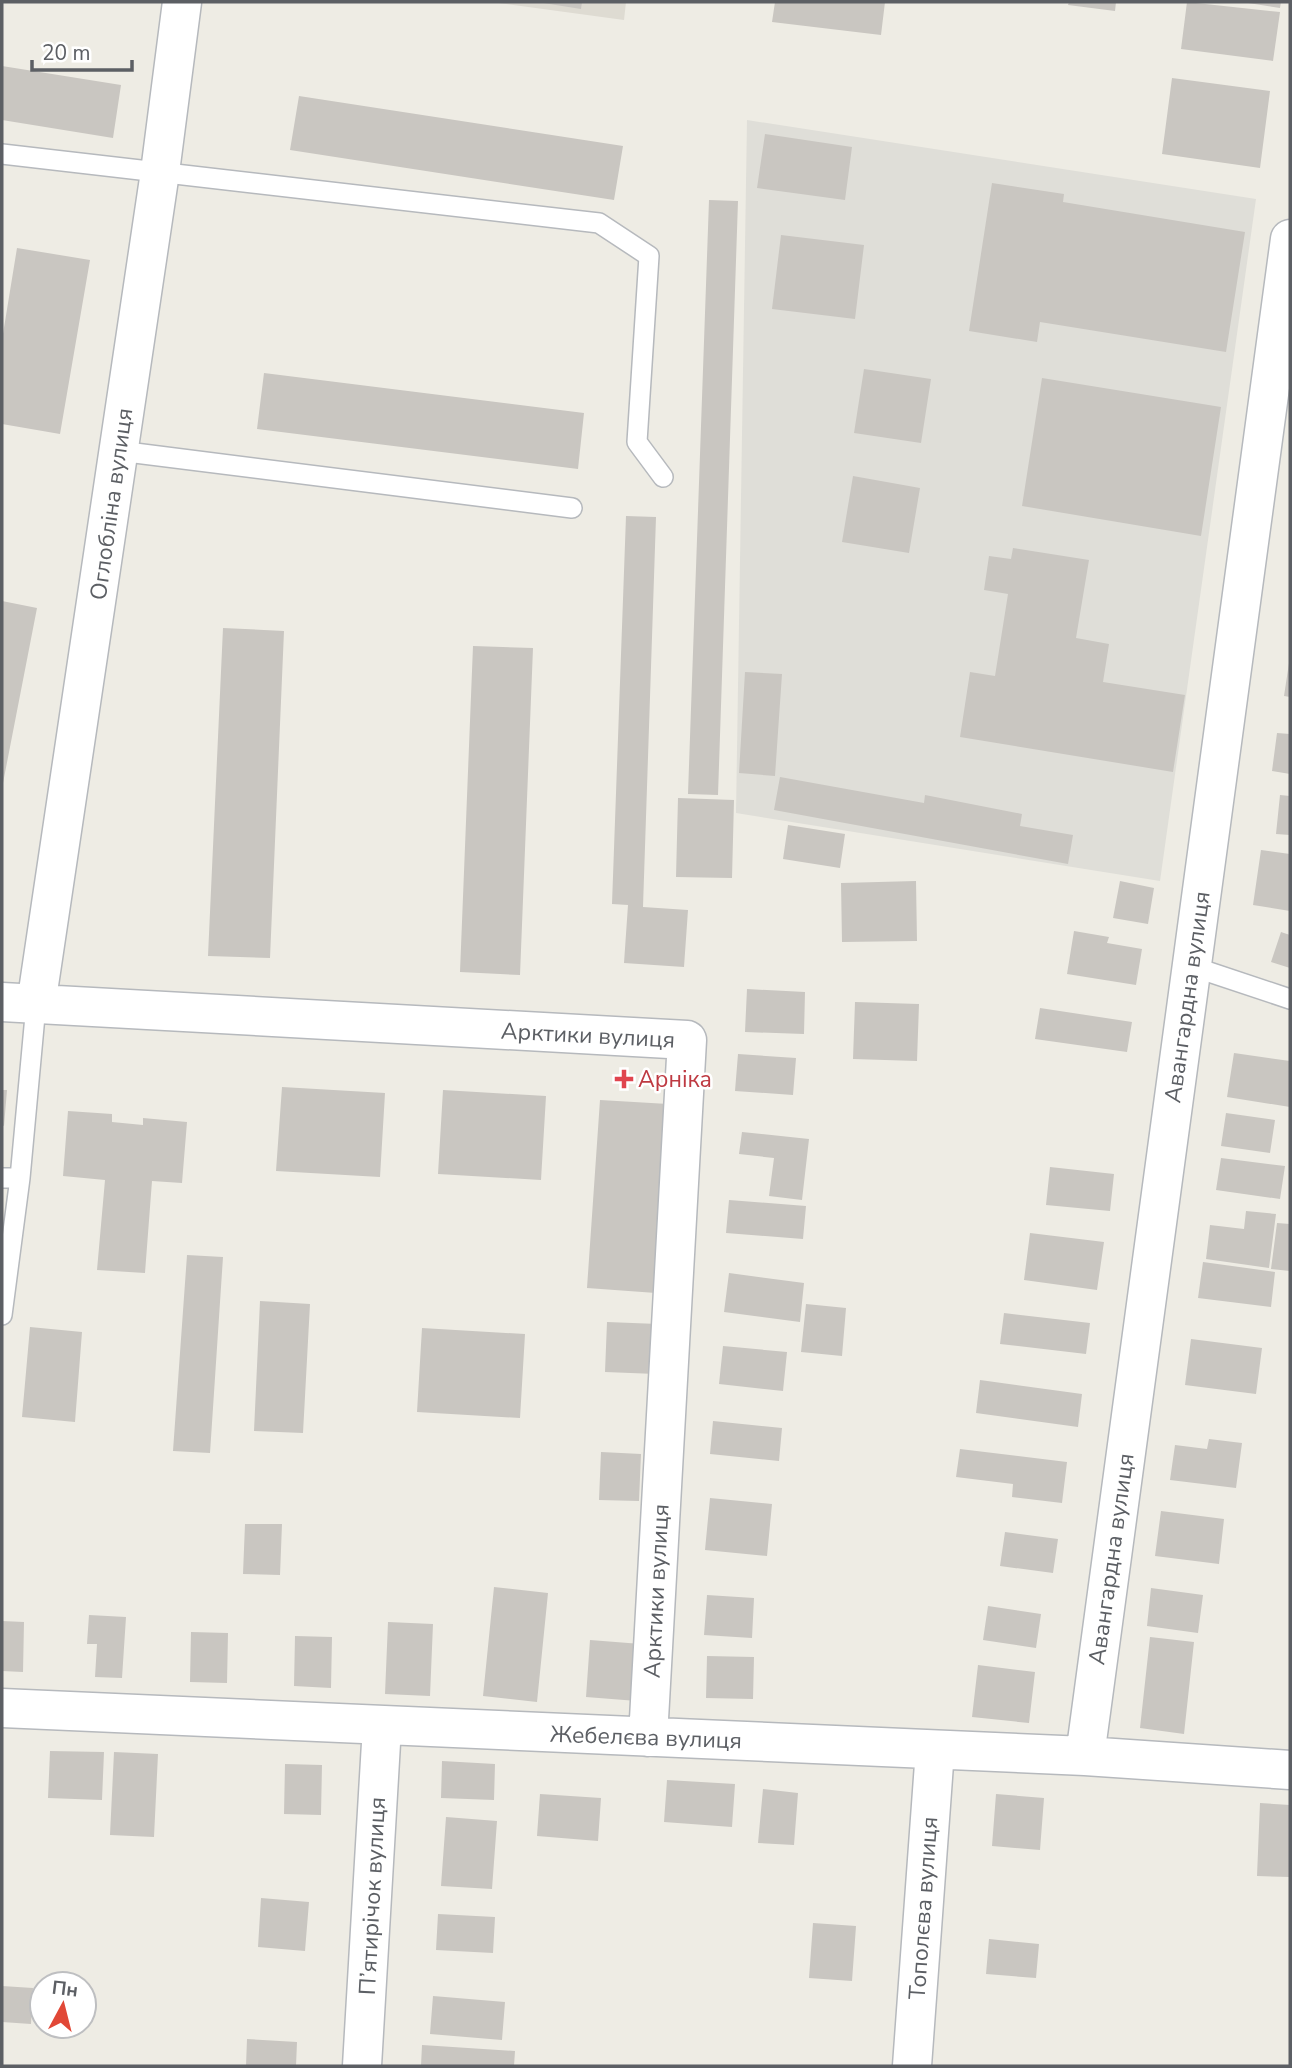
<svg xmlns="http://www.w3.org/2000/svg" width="1292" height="2068" viewBox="0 0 1292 2068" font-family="'Nunito Sans',sans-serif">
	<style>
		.industrial { fill: #dfded8 }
		.education { fill: #dedbd2 }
		.building { fill: #c9c6c1 }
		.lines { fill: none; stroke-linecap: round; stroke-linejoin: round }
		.service-casing { stroke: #b6b9bd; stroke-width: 22 }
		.minor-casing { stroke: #b6b9bd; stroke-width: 41 }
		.service { stroke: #fff; stroke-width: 19 }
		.minor { stroke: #fff; stroke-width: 38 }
		.health-dot { fill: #e0444e; stroke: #fff; stroke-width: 2.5 }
		.labels { text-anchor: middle; stroke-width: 5; stroke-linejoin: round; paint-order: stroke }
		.street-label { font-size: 23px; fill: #5c5f64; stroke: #fff }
		.health-label { font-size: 23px; fill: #be3a42; stroke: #fff; text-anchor: start }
	</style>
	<rect width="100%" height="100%" fill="#eeece4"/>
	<!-- industrial -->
	<path class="industrial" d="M747,120L1256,199L1160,881L736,813Z"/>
	<!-- education -->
	<path class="education" d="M491,2H626L624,20Z"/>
	<!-- building -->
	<path class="building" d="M537,2H582L581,9Z
		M775,2H885L881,35L772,22Z
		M1069,2H1116L1115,11L1068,5Z
		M1187,2L1280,12L1273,61L1181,49Z
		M1242,2H1281L1280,8Z
		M2,66L121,85L113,138L2,120Z
		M1172,78L1270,91L1260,168L1162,154Z
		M299,96L623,146L614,200L290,150Z
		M765,134L852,147L845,200L757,188Z
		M992,183L1064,194L1063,202L1245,232L1226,352L1040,322L1037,342L969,331Z
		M709,200L738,201L718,795L688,794Z
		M781,235L864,245L855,319L772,309Z
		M17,248L90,260L60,434L2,424V340Z
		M864,369L931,379L921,443L854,433Z
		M264,373L584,413L578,469L257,429Z
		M1042,378L1221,407L1201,536L1022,506Z
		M853,476L920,488L909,553L842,542Z
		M626,516L656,517L643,907L688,910L684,967L624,963L628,905L612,904Z
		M1013,548L1089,560L1076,638L1109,644L1103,682L1185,695L1173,772L960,737L970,672L995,676L1008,594L984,590L989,556L1011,559Z
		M2,601L37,608L3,783H2Z
		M223,628L284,631L270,958L208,956Z
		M473,646L533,648L520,975L460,972Z
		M1289,663H1290V697L1284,696Z
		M745,672L782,674L775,776L739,773Z
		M1277,733L1290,734V774L1272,771Z
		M780,777L924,803L925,795L1022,814L1020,826L1073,835L1068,864L774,810Z
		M1280,795L1290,796V835L1276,834Z
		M678,798L734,800L732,878L676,877Z
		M788,825L845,834L840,868L783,859Z
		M1261,850L1290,854V911L1253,905Z
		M916,881L917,941L842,942L841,883Z
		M1120,881L1154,888L1148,924L1113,918Z
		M1074,931L1109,937L1107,943L1142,949L1136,985L1067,974Z
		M1281,932L1290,935V968L1271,962Z
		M747,989L805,992L804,1034L745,1032Z
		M855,1002L919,1004L917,1061L853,1059Z
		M1040,1008L1132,1022L1127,1052L1035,1039Z
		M1234,1053L1290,1061V1107L1227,1097Z
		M738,1054L796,1058L793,1095L735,1091Z
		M282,1087L385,1093L380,1177L276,1171Z
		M2,1090H7L4,1126L2,1125Z
		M443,1090L546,1096L541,1180L438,1174Z
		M600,1100L668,1104L656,1293L587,1288Z
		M68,1111L112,1114V1122L143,1125V1118L187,1122L182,1183L152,1181L145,1273L97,1270L105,1180L63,1176Z
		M1226,1113L1275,1120L1270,1153L1221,1146Z
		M742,1132L809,1139L802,1200L769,1196L774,1158L739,1154Z
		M1221,1158L1285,1166L1280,1199L1216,1190Z
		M1050,1167L1114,1174L1110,1211L1046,1205Z
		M729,1200L806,1206L803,1239L726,1233Z
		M1246,1211L1276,1214L1269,1268L1206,1259L1210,1225L1244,1229Z
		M1277,1223L1290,1224V1271L1271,1269Z
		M1030,1233L1104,1242L1097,1290L1024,1280Z
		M187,1255L223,1257L210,1453L173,1451Z
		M1203,1262L1275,1272L1271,1307L1198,1298Z
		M729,1273L804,1283L800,1322L724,1312Z
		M260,1301L310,1304L303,1433L254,1431Z
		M806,1304L846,1308L842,1356L801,1352Z
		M1004,1313L1090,1323L1086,1354L1000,1344Z
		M607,1322L658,1324L656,1374L605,1372Z
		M30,1327L82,1332L75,1422L22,1417Z
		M422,1328L525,1334L520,1418L417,1412Z
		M1191,1339L1262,1348L1256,1394L1185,1385Z
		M723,1346L787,1352L783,1391L719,1384Z
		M980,1380L1082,1394L1078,1427L976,1413Z
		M713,1421L782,1428L779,1461L710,1454Z
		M1209,1439L1242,1443L1236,1488L1170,1480L1175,1445L1207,1449Z
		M960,1449L1067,1462L1062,1503L1012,1497L1013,1484L956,1477Z
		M601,1452L641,1454L639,1501L599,1500Z
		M710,1498L772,1504L767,1556L705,1550Z
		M1161,1511L1224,1519L1219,1564L1155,1556Z
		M245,1524H282L280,1575L243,1574Z
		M1005,1532L1058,1539L1053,1573L1000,1566Z
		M494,1587L548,1593L537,1702L483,1696Z
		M1151,1588L1203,1595L1198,1633L1147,1626Z
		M707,1595L754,1598L752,1638L704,1635Z
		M988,1606L1041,1614L1036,1648L983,1640Z
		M89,1615L126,1617L122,1678L95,1677L97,1644H87Z
		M2,1621L24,1622L23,1672L2,1671Z
		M388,1622L433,1624L430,1696L385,1694Z
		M191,1632L228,1633L227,1683L190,1682Z
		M295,1636L332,1637L331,1688L294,1686Z
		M1150,1637L1194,1642L1184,1734L1140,1728Z
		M590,1640L641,1644L637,1701L586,1697Z
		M707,1656L754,1657L753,1699L706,1698Z
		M978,1665L1035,1672L1029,1723L972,1717Z
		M50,1751L104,1752L102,1800L48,1798Z
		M114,1752L158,1754L154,1837L110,1835Z
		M442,1761L495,1764L494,1800L441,1798Z
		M285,1764L322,1765L321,1815L284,1814Z
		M667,1780L735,1784L732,1827L664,1822Z
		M763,1789L798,1793L794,1845L758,1843Z
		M540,1794L601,1798L598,1841L537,1836Z
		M996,1794L1044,1798L1040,1850L992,1846Z
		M1260,1803L1290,1805V1877L1257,1876Z
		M446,1817L497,1821L492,1889L441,1886Z
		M261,1898L309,1902L305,1951L258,1947Z
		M438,1914L495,1917L493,1953L436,1950Z
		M813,1923L856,1926L852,1981L809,1978Z
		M989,1939L1039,1944L1036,1978L986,1974Z
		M2,1986L33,1988L31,2024L2,2022Z
		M433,1996L505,2002L502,2040L430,2034Z
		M247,2039L297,2042L296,2066H246Z
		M422,2045L515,2051L514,2066H421Z"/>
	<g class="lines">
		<defs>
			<path id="service" d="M2,154L599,223L649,256L637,442L663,477
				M119,451L572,508
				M1191,966L1290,999
				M2,1178H20
				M2,1315L20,1178L36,1005"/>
			<path id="minor" d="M2,1002L687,1040L648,1737
				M36,1005L160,172L182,2
				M2,1708L1085,1756L1290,1770
				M1085,1756L1290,239
				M362,2066L382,1726
				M912,2066L935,1750"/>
		</defs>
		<!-- service casing -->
		<use href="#service" class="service-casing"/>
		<!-- minor casing -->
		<use href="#minor" class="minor-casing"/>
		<!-- service -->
		<use href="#service" class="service"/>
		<!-- minor -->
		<use href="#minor" class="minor"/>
	</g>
	<!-- markers -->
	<path class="health-dot" d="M620.5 1068.5h7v7h7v7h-7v7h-7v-7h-7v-7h7z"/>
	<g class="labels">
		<!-- street labels -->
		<g class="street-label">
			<text transform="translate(111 504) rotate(-82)" y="8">Оглобліна вулиця</text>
			<text transform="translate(1187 997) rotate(-82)" y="8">Авангардна вулиця</text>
			<text transform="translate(588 1035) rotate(3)" y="8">Арктики вулиця</text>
			<text transform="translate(1111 1559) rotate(-82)" y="8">Авангардна вулиця</text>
			<text transform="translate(656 1591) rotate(-87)" y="8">Арктики вулиця</text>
			<text transform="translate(646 1737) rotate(2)" y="8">Жебелєва вулиця</text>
			<text transform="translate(372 1896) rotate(-87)" y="8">П’ятирічок вулиця</text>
			<text transform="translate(923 1908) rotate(-86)" y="8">Тополєва вулиця</text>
		</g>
		<!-- health labels -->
		<g class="health-label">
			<text x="638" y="1087">Арніка</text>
		</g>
	</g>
	<!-- border -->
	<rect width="1292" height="2068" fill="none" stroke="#5c5f64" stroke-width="7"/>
	<!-- north arrow -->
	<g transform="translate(63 2005) rotate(7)"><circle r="33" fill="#ffffff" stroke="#bebfc1" stroke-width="2"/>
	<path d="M0-5L12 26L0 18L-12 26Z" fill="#e14837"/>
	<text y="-10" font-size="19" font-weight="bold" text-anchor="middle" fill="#5c5f64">Пн</text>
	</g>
	<!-- scale -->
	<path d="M32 60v10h100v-10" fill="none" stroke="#5c5f64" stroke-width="3.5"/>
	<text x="42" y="60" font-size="21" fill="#5c5f64" stroke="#ffffff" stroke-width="5" paint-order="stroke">20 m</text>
</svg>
